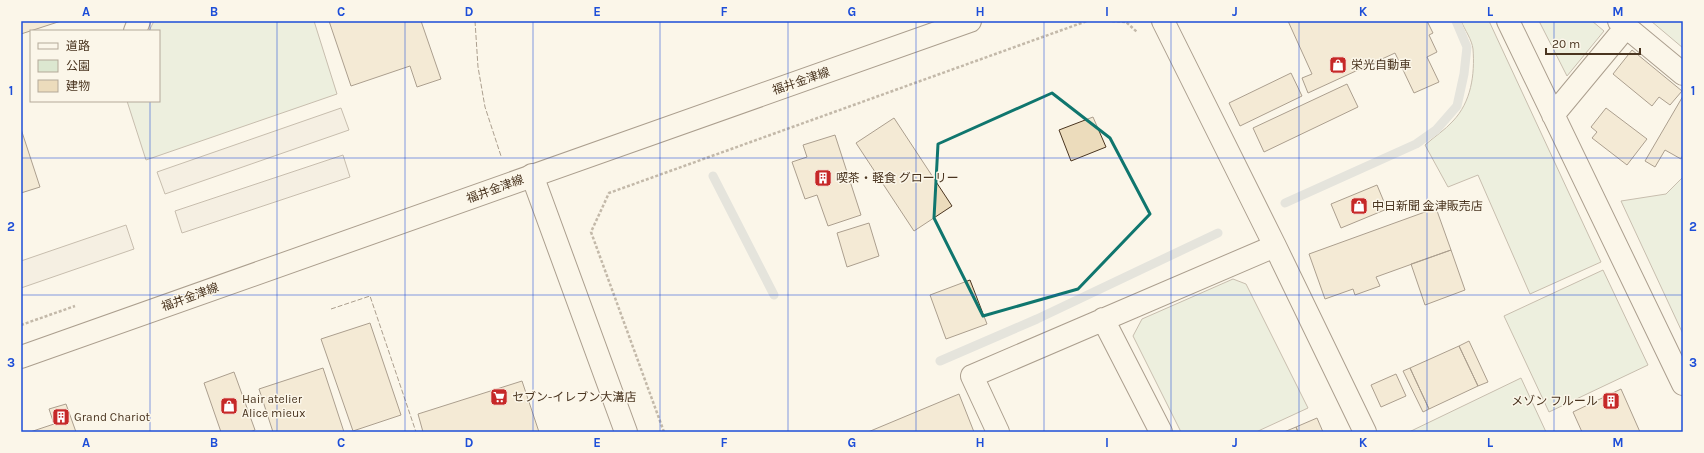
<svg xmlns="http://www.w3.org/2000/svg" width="1704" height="453" viewBox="0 0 1704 453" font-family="Karla,'Noto Sans JP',sans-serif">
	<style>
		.green { fill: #dce7d0; stroke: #887966 }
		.parking { fill: #ede7d9; stroke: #887966 }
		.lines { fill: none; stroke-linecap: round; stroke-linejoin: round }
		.stream { stroke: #c9cecd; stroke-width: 9 }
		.building { fill: #ecdcbc; stroke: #4a3520 }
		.minor-casing { stroke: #4a3520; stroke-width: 24 }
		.major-casing { stroke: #4a3520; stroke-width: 24 }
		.path { stroke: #7f6f5c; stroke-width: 2.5; stroke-dasharray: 3 2; stroke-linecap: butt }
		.minor { stroke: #fbf6e9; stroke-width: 22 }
		.major { stroke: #fbf6e9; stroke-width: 22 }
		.fence { stroke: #4a3520; stroke-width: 1; stroke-dasharray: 5 2; stroke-linecap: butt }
		.marked { fill: none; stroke: #0f766e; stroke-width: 3; stroke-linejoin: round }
		.grid { fill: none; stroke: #1d4ed8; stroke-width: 1; stroke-opacity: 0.55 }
		.labels { text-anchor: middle; stroke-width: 3; stroke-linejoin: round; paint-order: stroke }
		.poi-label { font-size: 12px; fill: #4a3520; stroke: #fbf6e9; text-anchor: start }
		.street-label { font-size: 12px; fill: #4a3520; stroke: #fbf6e9 }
		.neatline { fill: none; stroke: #1d4ed8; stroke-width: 1.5 }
		.grid-label { font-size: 13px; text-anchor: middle; font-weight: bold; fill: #1d4ed8 }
	</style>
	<rect width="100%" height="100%" fill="#fbf6e9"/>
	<!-- green -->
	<path class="green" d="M154,21H314L337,94L146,160L127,101H159V31H149Z
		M1461,21H1489L1601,262L1530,294L1478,175L1448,187L1425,145C1434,137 1445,130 1453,121C1471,102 1475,75 1473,49C1472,40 1465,30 1461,21Z
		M1539,21H1592L1604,31L1567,76Z
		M1651,21H1683V48Z
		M1683,177V334L1621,201L1666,194Z
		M1603,270L1648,365L1549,412L1504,316Z
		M1233,279L1246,284L1308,408L1256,432H1181L1133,336L1142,319Z
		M1521,378L1546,432H1409Z"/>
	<!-- parking -->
	<path class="parking" d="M341,108L349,130L165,194L157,172Z
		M343,155L350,177L182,233L175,211Z
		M126,225L134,249L21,288V261Z"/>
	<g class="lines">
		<!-- stream -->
		<path class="stream" d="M713,176L774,295
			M1285,203L1416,144L1436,130L1457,106L1464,74L1467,47L1456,21
			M940,361L1037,319L1218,233"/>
	</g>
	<!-- building -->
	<path class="building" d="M21,21H61L21,34Z
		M329,21H421L441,79L417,87L410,66L351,86Z
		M1288,21H1427L1433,33L1429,35L1437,52L1427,57L1439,82L1414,93L1395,53L1308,93L1302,78L1312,74Z
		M1632,50L1682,91L1670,105L1659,97L1652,106L1613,74Z
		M1291,73L1302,96L1240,126L1229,103Z
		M1347,84L1358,107L1264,152L1253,128Z
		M1683,96V155L1681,159L1665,150L1655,167L1645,161Z
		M1606,108L1647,139L1627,165L1592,138L1597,132L1591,127Z
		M1093,117L1106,147L1071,161L1059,130Z
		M894,118L952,206L914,231L856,143Z
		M21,129L40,187L21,193Z
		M835,135L861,215L828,226L817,195L805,199L792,162L807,157L803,145Z
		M1377,185L1387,209L1341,228L1331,204Z
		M1436,208L1451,250L1376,277L1380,286L1355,295L1353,289L1325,299L1309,254Z
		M869,223L879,256L847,267L837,233Z
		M1451,250L1465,290L1425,305L1411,264Z
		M970,280L987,324L946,339L930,295Z
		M370,323L401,415L353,431L321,339Z
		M1469,341L1488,382L1478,386L1459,346Z
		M1459,346L1478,386L1429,409L1410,368Z
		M323,368L344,432H273L259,389Z
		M1410,368L1429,409L1423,412L1403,371Z
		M234,372L255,430L250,432H221L204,383Z
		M1396,374L1406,396L1381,407L1371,385Z
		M522,381L539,432H423L418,414Z
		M1621,389L1640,432H1582L1573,412Z
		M959,394L974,432H868Z
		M66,404L76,432H30L54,424L49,409Z
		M1317,418L1323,432H1298L1296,427Z
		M1296,427L1298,432H1284Z"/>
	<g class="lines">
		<defs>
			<path id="minor" d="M1163,21L1275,246L1365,432
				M1508,21L1683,384
				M1619,21L1683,74
				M135,31L139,21
				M1553,115L1626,27
				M532,175L626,432
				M1103,319L1161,432
				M998,432L972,376L1275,246"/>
			<path id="major" d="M21,357L970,21"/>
		</defs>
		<!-- minor casing -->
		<use href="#minor" class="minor-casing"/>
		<!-- major casing -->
		<use href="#major" class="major-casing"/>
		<!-- path -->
		<path class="path" d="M1112,21L1126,22L1137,32
			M21,325L75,306
			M664,432L591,232L609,193L1087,21"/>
		<!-- minor -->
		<use href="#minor" class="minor"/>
		<!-- major -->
		<use href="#major" class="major"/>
		<!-- fence -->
		<path class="fence" d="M475,21L478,67L485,107L501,156
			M331,309L370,296L416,432"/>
	</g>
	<!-- marked area -->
	<path d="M0 0H1704V453H0ZM1052,93L1110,138L1150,214L1078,289L983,316L934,218L938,144Z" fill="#fbf6e9" fill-opacity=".55" fill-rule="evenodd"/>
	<path class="marked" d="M1052,93L1110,138L1150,214L1078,289L983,316L934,218L938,144Z"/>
	<!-- grid -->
	<path class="grid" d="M150,21V31M277,21V432M405,21V432M533,21V432M660,21V432M788,21V432M916,21V432M1044,21V432M1171,21V432M1299,21V432M1427,21V432M1554,21V432M150,101V432M21,158H1683M21,295H1683"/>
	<!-- icons -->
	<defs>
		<symbol id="shop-square" viewBox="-11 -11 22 22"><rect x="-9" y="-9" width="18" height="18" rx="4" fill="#c62828" stroke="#fbf6e9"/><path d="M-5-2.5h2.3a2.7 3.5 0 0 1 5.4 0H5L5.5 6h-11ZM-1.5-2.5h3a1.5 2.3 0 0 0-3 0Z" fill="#fff"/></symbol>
		<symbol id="building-square" viewBox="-11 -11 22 22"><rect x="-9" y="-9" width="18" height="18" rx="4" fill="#c62828" stroke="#fbf6e9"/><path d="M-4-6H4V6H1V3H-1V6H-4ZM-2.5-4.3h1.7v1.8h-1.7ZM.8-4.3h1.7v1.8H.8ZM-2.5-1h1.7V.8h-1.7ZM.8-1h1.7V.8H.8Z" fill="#fff"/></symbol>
		<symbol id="supermarket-square" viewBox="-11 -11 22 22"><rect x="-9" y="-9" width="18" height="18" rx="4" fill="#c62828" stroke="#fbf6e9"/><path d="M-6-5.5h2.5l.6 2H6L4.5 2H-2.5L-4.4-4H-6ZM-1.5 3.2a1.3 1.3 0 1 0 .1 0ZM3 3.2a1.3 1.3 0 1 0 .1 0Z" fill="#fff"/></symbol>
	</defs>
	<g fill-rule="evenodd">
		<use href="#shop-square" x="1328" y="55" width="20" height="20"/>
		<use href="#building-square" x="813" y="168" width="20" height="20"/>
		<use href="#shop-square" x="1349" y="196" width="20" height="20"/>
		<use href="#supermarket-square" x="489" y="387" width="20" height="20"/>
		<use href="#building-square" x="1601" y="391" width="20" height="20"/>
		<use href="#shop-square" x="219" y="396" width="20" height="20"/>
		<use href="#building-square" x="51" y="407" width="20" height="20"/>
	</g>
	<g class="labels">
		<!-- poi labels -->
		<g class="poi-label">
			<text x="1351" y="69">栄光自動車</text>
			<text x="836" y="182">喫茶・軽食 グローリー</text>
			<text x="1372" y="210">中日新聞 金津販売店</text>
			<text x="512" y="401">セブン-イレブン大溝店</text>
			<text x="242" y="403">Hair atelier<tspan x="242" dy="14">Alice mieux</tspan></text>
			<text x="1598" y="405" text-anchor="end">メゾン フルール</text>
			<text x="74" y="421">Grand Chariot</text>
		</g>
		<!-- street labels -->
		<g class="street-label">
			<text transform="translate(801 81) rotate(-19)" y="4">福井金津線</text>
			<text transform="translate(495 189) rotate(-20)" y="4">福井金津線</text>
			<text transform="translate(190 297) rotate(-20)" y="4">福井金津線</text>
		</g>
	</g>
	<!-- border -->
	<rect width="1704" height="453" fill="none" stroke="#fbf6e9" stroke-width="44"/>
	<!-- legend -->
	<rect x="30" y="30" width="130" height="72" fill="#fbf6e9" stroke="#b4a999"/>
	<rect x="38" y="43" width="20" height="6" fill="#fbf6e9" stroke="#b4a999"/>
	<text x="66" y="50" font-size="12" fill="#4a3520">道路</text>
	<rect x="38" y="60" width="20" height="12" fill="#dce7d0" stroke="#b4a999"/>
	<text x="66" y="70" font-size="12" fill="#4a3520">公園</text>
	<rect x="38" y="80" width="20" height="12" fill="#ecdcbc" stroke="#b4a999"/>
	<text x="66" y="90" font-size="12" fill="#4a3520">建物</text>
	<!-- scale -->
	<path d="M1546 48v6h94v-6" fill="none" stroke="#4a3520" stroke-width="2"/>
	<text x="1552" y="48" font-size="12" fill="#4a3520" stroke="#fbf6e9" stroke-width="3" paint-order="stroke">20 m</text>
	<rect x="22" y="22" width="1660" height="409" class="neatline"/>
	<g class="grid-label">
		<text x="86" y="16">A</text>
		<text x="214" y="16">B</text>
		<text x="341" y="16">C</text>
		<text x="469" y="16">D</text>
		<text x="597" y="16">E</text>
		<text x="724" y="16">F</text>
		<text x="852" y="16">G</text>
		<text x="980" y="16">H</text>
		<text x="1107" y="16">I</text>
		<text x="1235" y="16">J</text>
		<text x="1363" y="16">K</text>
		<text x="1490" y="16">L</text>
		<text x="1618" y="16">M</text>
		<text x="11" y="95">1</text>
		<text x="1693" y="95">1</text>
		<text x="11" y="231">2</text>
		<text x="1693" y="231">2</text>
		<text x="11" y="367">3</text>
		<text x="1693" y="367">3</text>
		<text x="86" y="447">A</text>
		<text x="214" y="447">B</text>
		<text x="341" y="447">C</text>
		<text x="469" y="447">D</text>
		<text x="597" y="447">E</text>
		<text x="724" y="447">F</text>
		<text x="852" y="447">G</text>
		<text x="980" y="447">H</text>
		<text x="1107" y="447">I</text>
		<text x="1235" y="447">J</text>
		<text x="1363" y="447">K</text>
		<text x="1490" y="447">L</text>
		<text x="1618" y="447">M</text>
	</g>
</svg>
